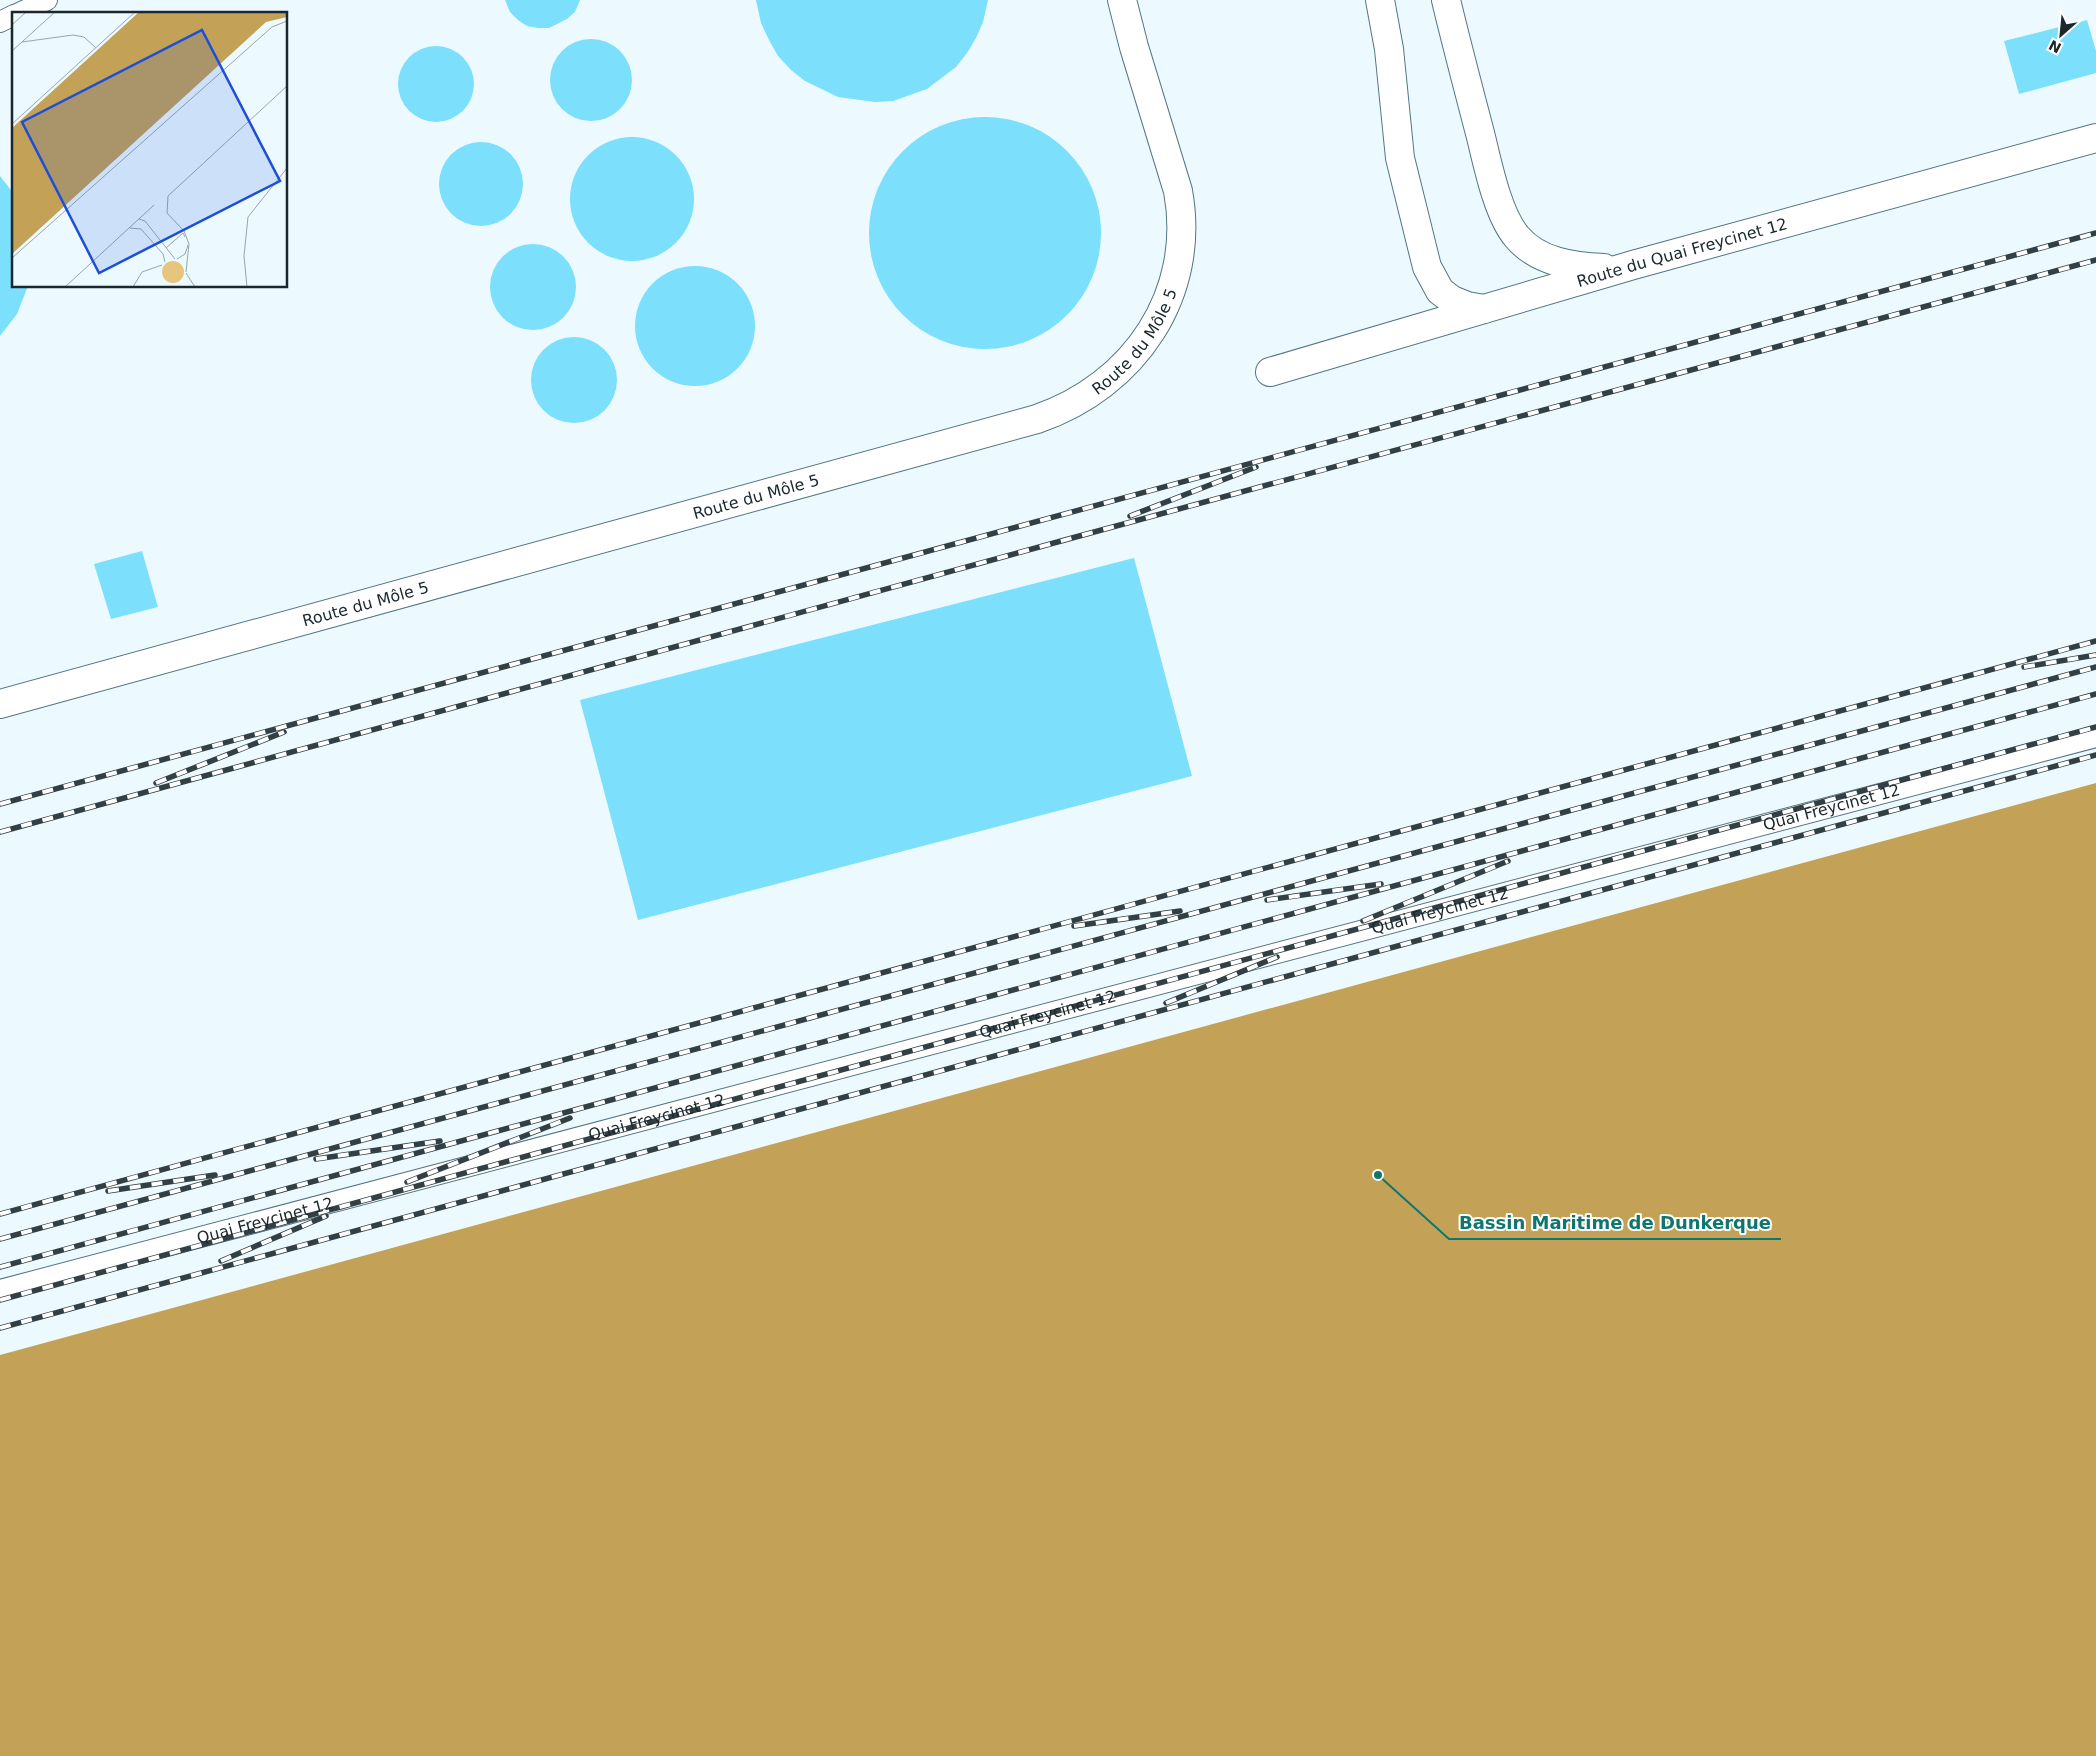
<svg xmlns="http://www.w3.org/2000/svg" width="2096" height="1756" viewBox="0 0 2096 1756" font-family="'DejaVu Sans',sans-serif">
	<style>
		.water { fill: #c3a257 }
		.building { fill: #7cdffc }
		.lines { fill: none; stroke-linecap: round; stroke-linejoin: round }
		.service-casing { stroke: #547580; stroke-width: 22 }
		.minor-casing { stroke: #547580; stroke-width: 30 }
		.service { stroke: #fff; stroke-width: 20 }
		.minor { stroke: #fff; stroke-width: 28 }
		.rail-casing { stroke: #324045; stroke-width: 5.5 }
		.rail { stroke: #fff; stroke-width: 4; stroke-dasharray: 11; stroke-linecap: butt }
		.labels { text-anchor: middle; stroke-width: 4; stroke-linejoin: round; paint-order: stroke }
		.street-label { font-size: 16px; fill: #1a272c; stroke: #fff }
		.inset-road { fill: none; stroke: #98a6ab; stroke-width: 1 }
		.view { fill: #1d4ed8; fill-opacity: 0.15; stroke: #1d4ed8; stroke-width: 2.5 }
		.inset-edge { fill: none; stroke: #1a272c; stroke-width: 2.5 }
		.leader { fill: none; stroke: #0f766e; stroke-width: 2 }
		.callout-dot { fill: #0f766e; stroke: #fff; stroke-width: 2 }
		.callout-label { font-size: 18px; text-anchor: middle; font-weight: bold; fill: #0f766e; stroke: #fff; stroke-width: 4; stroke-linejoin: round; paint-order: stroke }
	</style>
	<rect width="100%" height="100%" fill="#ecfaff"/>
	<!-- water -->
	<path class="water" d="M2096,783V1756H0V1355Z"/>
	<!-- building -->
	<path class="building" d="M505,0H580L575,12L567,19L549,28H538L527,26L518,20L510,12Z
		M756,0H988L983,22L976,38L967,53L956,67L927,89L893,101L875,102L838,97L805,81L791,70L778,56L769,40L761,23Z
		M2087,20L2096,51V73L2019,94L2004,41Z
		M550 80a41 41 0 1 1 82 0a41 41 0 1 1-82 0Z
		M398 84a38 38 0 1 1 76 0a38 38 0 1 1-76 0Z
		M869 233a116 116 0 1 1 232 0a116 116 0 1 1-232 0Z
		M570 199a62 62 0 1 1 124 0a62 62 0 1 1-124 0Z
		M439 184a42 42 0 1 1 84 0a42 42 0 1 1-84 0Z
		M0,176L14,194V286H28L17,314L0,336Z
		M490 287a43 43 0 1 1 86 0a43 43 0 1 1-86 0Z
		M635 326a60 60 0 1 1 120 0a60 60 0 1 1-120 0Z
		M531 380a43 43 0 1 1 86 0a43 43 0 1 1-86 0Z
		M142,551L158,607L111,619L94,564Z
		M1134,558L1192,776L638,920L580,700Z"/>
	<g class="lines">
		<defs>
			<g id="service">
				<path d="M17,14L47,0"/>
				<path d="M0,22L14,15"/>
				<path id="s1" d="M0,1290L2096,737"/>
			</g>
			<g id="minor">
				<path d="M1380,0L1389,49L1400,158L1427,267L1440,291L1452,300L1467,306L1484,309"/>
				<path d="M1446,0C1457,46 1469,91 1481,137C1488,166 1498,215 1517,237C1538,262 1573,267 1604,268"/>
				<path id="s2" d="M1270,372L1633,265L2096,138"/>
				<path id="s3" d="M0,704L1037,419C1134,386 1197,294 1178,191L1134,47L1122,0"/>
			</g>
		</defs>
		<!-- service casing -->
		<use href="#service" class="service-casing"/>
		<!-- minor casing -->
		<use href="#minor" class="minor-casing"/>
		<!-- service -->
		<use href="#service" class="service"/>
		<!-- minor -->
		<use href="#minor" class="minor"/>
		<defs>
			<g id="rail">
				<path d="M1130,516L1256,467"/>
				<path d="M2024,667L2096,655"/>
				<path d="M156,783L284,732"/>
				<path d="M0,804L2096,233"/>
				<path d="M0,832L1072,538L2096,260"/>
				<path d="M1267,900L1381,884"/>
				<path d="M1363,921L1508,861"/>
				<path d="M1074,926L1180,911"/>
				<path d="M1166,1003L1277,957"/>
				<path d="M316,1159L440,1141"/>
				<path d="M407,1182L570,1118"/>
				<path d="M108,1191L215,1175"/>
				<path d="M0,1214L2096,641"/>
				<path d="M0,1239L2096,667"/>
				<path d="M221,1261L326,1216"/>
				<path d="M0,1267L2096,694"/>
				<path id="s4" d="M0,1300L2096,727"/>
				<path d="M0,1328L2096,755"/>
			</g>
		</defs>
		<!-- rail casing -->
		<use href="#rail" class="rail-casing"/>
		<!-- rail -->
		<use href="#rail" class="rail"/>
	</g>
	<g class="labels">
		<!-- street labels -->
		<g class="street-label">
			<text dy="6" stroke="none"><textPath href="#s2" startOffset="429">Route du Quai Freycinet 12</textPath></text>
			<text dy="6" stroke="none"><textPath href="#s3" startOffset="1204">Route du Môle 5</textPath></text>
			<text dy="6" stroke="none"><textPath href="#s3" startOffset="784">Route du Môle 5</textPath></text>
			<text dy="6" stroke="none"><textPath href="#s3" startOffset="379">Route du Môle 5</textPath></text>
			<text dy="6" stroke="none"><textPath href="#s1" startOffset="1894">Quai Freycinet 12</textPath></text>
			<text dy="6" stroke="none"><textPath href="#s1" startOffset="1489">Quai Freycinet 12</textPath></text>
			<text dy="6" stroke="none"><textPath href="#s4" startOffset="1086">Quai Freycinet 12</textPath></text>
			<text dy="6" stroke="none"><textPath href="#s1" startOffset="679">Quai Freycinet 12</textPath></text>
			<text dy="6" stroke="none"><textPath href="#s1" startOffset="274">Quai Freycinet 12</textPath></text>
		</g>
	</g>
	<!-- overview -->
	<g transform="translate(12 12)">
		<rect width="275" height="275" fill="#ecfaff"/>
		<path d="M150 260a11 11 0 1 1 22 0a11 11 0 1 1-22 0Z" fill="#e6c57c"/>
		<path d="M127,0H275V5L254,10L0,242V116Z" fill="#c3a257"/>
		<path class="inset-road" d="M0,13L14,0M10,30L61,23L72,25L84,36M0,39L43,0M0,112L123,0M127,207L133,209L163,247M118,216L129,217L151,242L153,250M154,236L171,221L173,225M0,246L260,15L275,9M165,247L173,242L176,233M174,260L177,232L172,219L155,201L156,184L275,74M174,261L183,275M53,275L142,193M121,275L130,260L150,253M235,275L232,244L236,205L275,156"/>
		<path class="view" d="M190,18L268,169L87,261L10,110Z"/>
		<rect width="275" height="275" class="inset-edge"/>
	</g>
	<!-- callouts -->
	<path class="leader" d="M1378 1175L1449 1239H1781"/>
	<circle class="callout-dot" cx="1378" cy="1175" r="5"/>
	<g class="callout-label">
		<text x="1615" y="1229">Bassin Maritime de Dunkerque</text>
	</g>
	<!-- north arrow -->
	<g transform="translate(2061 35) rotate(207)" stroke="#ffffff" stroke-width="4" paint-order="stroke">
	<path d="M0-4L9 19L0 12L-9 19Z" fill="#1a272c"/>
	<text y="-8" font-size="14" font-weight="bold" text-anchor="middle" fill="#1a272c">N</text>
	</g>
</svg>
